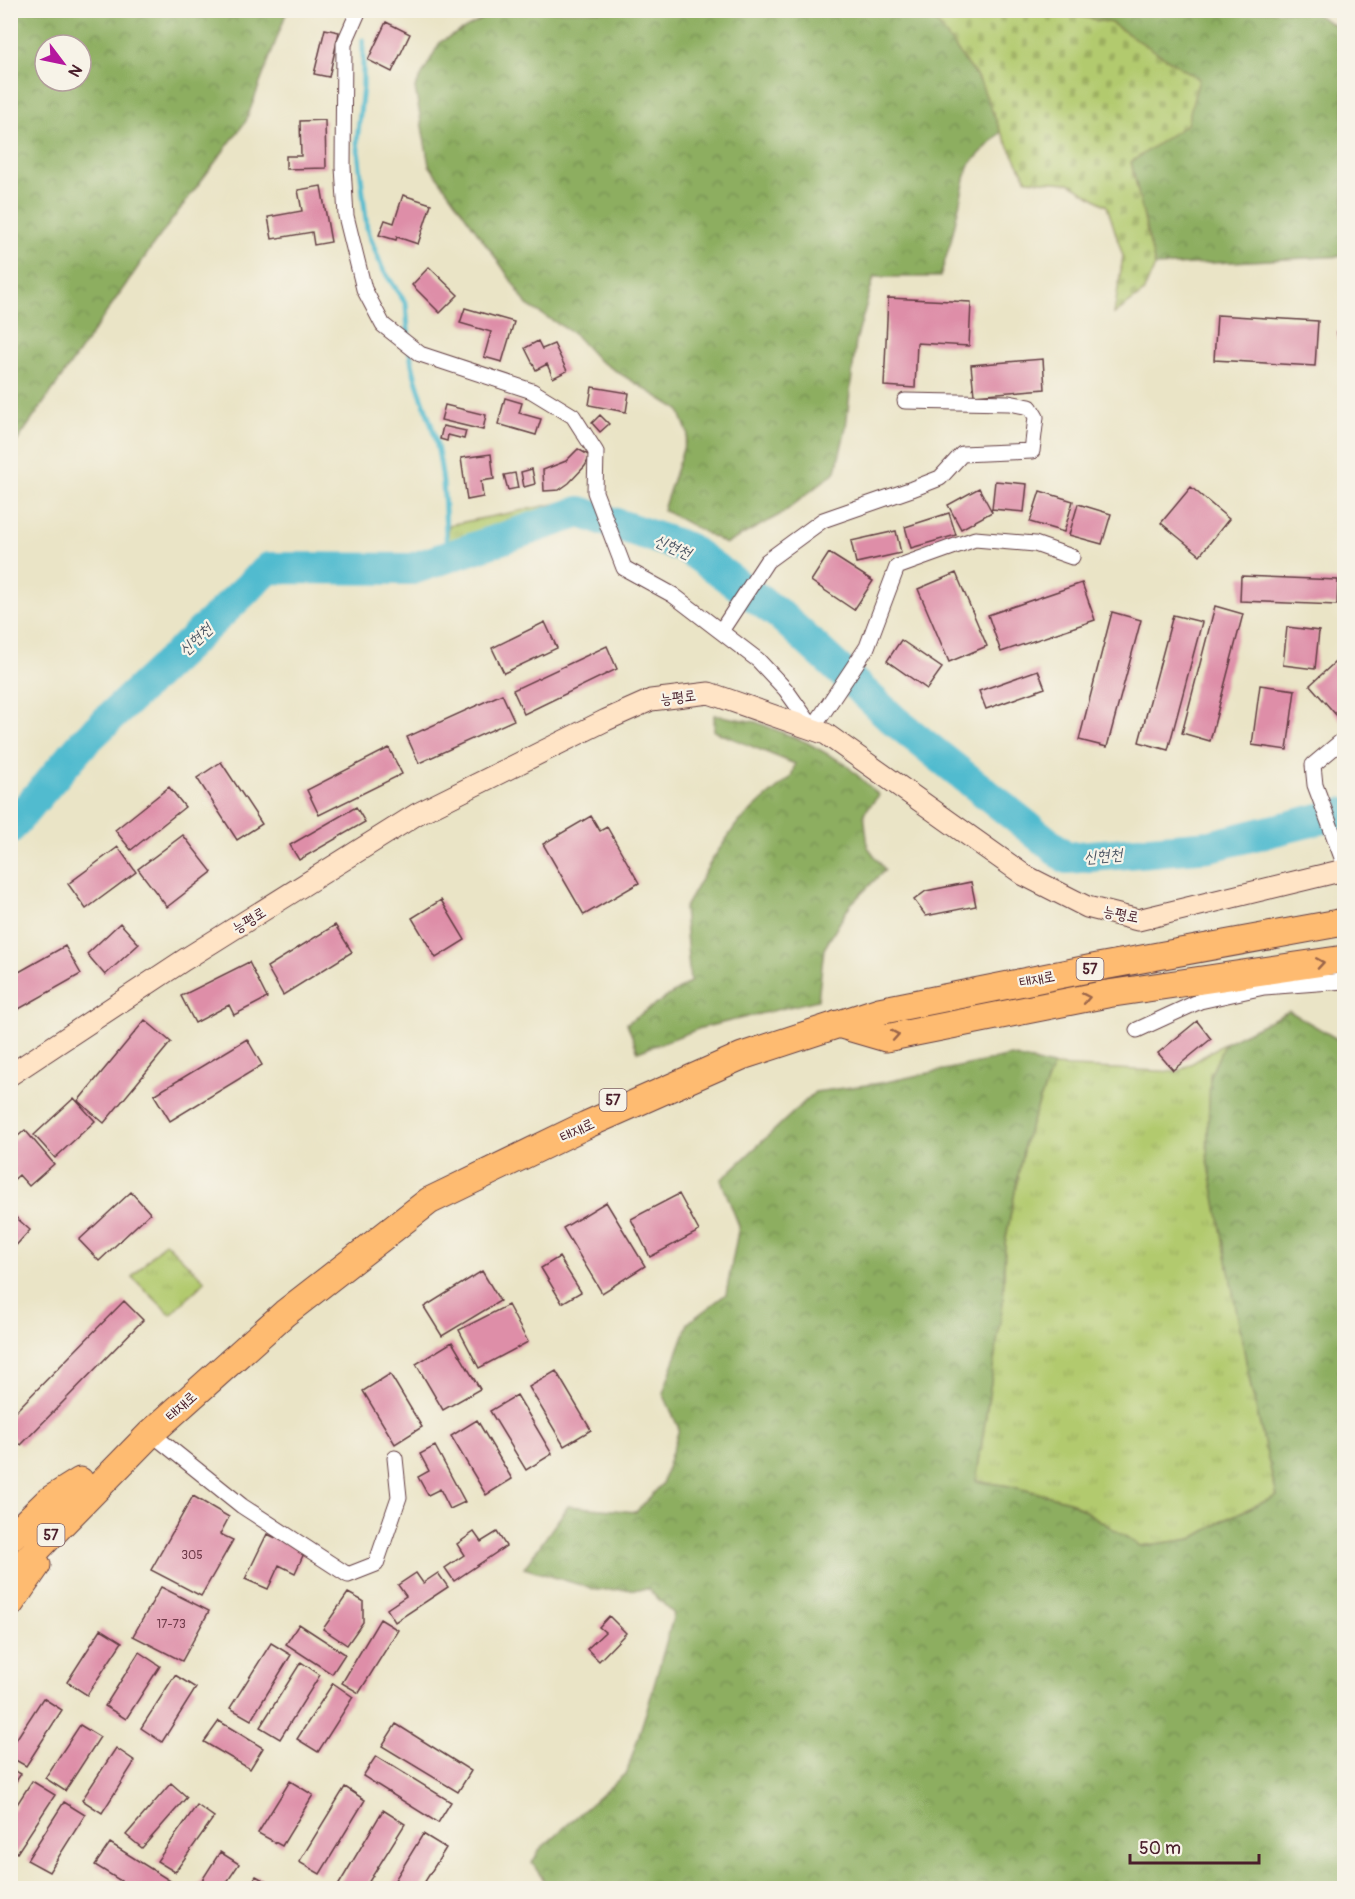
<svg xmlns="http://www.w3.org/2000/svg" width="1355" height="1899" viewBox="0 0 1355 1899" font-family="Pangolin,'Poor Story',sans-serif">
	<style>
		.grass { fill: url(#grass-tufts); stroke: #7e744c; stroke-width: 1.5 }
		.forest { fill: url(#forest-crowns); stroke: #6c6646; stroke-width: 1.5; fill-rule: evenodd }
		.cemetery { fill: url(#cemetery-stones); stroke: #7e744c; stroke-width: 1.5 }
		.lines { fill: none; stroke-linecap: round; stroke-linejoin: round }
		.stream { stroke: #51bbcf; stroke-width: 5 }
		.river { stroke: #51bbcf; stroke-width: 32 }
		.building { fill: #de8ea8 }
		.street-casing { stroke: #623d42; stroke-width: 17 }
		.secondary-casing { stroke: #623d42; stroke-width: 23 }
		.highway-casing { stroke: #623d42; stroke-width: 29 }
		.street { stroke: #fff; stroke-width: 15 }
		.secondary { stroke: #ffe4c6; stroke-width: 21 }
		.highway { stroke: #febb71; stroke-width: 27 }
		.oneway { stroke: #9b654a }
		.labels { text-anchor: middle; stroke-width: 4.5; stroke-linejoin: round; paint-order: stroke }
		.number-label { font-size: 12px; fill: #6f3b4a }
		.shield { fill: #f7f3e8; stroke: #7e5f64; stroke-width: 1.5 }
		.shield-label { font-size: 14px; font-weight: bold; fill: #4a1f2b }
		.street-label { font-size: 15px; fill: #4a1f2b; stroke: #f7f3e8 }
		.water-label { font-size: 16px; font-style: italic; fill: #4c5664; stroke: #f7f3e8 }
	</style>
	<defs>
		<pattern id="grass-tufts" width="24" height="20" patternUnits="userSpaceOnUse" patternTransform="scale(1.5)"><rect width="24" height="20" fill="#b2ca6e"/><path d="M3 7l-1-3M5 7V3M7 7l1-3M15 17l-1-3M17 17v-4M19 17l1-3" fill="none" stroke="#9bad5f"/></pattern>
		<pattern id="forest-crowns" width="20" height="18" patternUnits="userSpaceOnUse" patternTransform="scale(1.5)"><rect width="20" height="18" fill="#8dae61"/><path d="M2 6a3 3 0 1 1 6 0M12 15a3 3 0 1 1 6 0" fill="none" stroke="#758d50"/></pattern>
		<pattern id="cemetery-stones" width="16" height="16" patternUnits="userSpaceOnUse" patternTransform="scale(1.5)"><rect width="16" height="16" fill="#b2ca6e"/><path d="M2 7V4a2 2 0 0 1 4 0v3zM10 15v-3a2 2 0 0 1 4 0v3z" fill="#9bad5f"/></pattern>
	</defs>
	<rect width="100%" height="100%" fill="#f7f3e8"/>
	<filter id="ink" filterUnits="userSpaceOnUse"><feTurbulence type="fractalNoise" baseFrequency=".0167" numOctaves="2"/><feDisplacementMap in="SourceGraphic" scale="12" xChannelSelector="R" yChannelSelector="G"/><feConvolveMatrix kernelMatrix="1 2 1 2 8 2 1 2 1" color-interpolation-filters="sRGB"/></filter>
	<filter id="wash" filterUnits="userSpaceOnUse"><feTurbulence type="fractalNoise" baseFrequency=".008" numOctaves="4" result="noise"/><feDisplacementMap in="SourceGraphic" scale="24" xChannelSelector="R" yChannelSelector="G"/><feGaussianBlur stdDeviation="1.35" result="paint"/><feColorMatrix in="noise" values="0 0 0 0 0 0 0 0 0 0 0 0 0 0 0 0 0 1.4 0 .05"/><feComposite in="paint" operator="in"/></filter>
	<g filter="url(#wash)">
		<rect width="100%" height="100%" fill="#eae4c6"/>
		<!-- grass -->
		<path class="grass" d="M584,498L587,509L577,510L450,553L448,536L449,525Z
			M1225,1043L1210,1076L1224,1240L1251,1387L1277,1496L1228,1518L1192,1539L1140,1546L1069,1501L1010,1486L976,1482L1003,1302L1005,1243L1025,1140L1053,1066L1178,1072Z
			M165,1242L205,1281L171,1315L132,1277Z"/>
		<!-- forest -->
		<path class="forest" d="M11,10L287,11L246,121L154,244L11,450ZM45,45H81V81H45Z
			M490,11H932V16L980,81L1001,132L968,166L951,241L940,277H874L856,341L846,427L836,471L783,513L726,544L663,510L688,434L679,410L598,360L573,333L527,305L503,268L429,165L415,88L440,42L481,20Z
			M1054,11H1310L1344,31V256L1155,266L1131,162L1186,124L1111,23Z
			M714,715L756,722L806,742L844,763L879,795L864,813L868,847L885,870L850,905L824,949L818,1000L701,1028L638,1052L627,1023L690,982L684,909L712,860L736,825L762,801L791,777L795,764L714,731Z
			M1289,1011L1344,1043V1888H549L532,1863L540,1849L627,1772L649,1703L674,1614L648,1589L597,1590L524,1568L568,1506L636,1512L662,1484L679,1429L663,1393L688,1323L726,1294L739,1226L721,1180L815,1092L881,1083L1011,1056L1053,1066L1025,1140L1005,1243L1003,1302L976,1481L1010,1486L1069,1501L1140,1546L1192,1539L1228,1518L1277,1496L1251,1387L1207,1155L1210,1076L1225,1043Z"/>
		<!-- cemetery -->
		<path class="cemetery" d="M932,11H1054L1111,23L1199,79L1187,124L1131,162L1155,266L1143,293L1114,314L1123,256L1107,206L1069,183L1027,180L1001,132L980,81L932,16Z"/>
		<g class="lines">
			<!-- stream -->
			<path class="stream" d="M363,40V87L357,141L367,229L382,268L406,304L409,342
				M410,352C413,381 429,412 436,441C440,459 443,478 444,496C446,517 445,536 448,557"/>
			<!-- river -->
			<path class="river" d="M10,828L83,743L269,568L412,569L580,512L687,548L780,615L895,721L1067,858L1210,846L1344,813"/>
		</g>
		<g id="blocks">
			<!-- building -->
			<path class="building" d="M386,22L410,34L392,72L368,60Z
				M325,29L339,32L329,77L314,74Z
				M325,120L326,168L286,169V156H301L300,121Z
				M321,186L331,242L314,245L312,232L272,239L268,217L302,211L298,190Z
				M403,195L431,204L418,244L397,237L396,240L379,235L385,220L394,223Z
				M429,267L458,295L440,313L412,285Z
				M888,298L971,302L969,346L917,343L915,388L884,386Z
				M465,308L514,322L502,362L484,357L491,332L460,323Z
				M1217,315L1318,321L1315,366L1214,360Z
				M1344,330V350H1340L1337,332Z
				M538,341L542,349L554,344L567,371L553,378L547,364L536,370L525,348Z
				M1043,359L1045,389L974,395L971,365Z
				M592,387L629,393L626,412L589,405Z
				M505,398L522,403L519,413L541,419L536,435L498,424Z
				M445,405L486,415L483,430L441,420Z
				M600,415L609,424L600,432L592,423Z
				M443,426L466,431L464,439L448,435L447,441L440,439Z
				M578,449L590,456L585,466L569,483L559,490L544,491L543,470L566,461Z
				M491,454L494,479L481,481L483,497L467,500L461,458Z
				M532,469L535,484L524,487L521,472Z
				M515,473L518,488L508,490L504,475Z
				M995,481L1027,484L1024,512L992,509Z
				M1191,487L1229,519L1200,555L1161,523Z
				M979,488L992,512L961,529L948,505Z
				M1040,491L1073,501L1064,532L1030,522Z
				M1078,504L1111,514L1102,544L1069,535Z
				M949,513L956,535L911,548L905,527Z
				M896,531L901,553L856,563L851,541Z
				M829,553L873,581L854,610L811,581Z
				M956,573L987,646L949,662L918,589Z
				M1241,576L1338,580L1337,605L1240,601Z
				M1082,583L1095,620L1001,652L988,615Z
				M1215,606L1243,614L1210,741L1182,733Z
				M1112,612L1141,620L1107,747L1079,740Z
				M1173,615L1202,622L1168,750L1139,742Z
				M545,622L557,648L504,673L492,648Z
				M1287,627L1319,631L1315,669L1283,665Z
				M901,640L942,668L927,689L887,661Z
				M607,646L617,669L524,714L513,690Z
				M1344,654V724L1310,685Z
				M1038,670L1045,688L986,709L979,691Z
				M1260,685L1295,690L1287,750L1252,745Z
				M502,694L514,720L419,763L407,737Z
				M389,748L402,774L319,815L307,790Z
				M221,762L262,824L237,840L197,778Z
				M169,787L185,807L131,850L115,830Z
				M356,807L365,822L299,860L290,845Z
				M591,816L600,831L607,827L639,883L584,915L543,844Z
				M183,835L212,872L167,907L138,869Z
				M118,847L136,872L86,909L68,884Z
				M971,882L976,906L926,916L914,900L926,891Z
				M441,900L465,940L436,958L412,918Z
				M120,923L139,944L105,975L87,954Z
				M335,925L352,952L283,995L267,967Z
				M65,946L81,974L10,1014V977Z
				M249,962L267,998L234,1015L229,1005L195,1023L181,996Z
				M145,1020L171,1042L104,1123L78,1101Z
				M1197,1021L1211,1039L1173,1070L1158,1053Z
				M247,1039L262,1065L170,1121L154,1095Z
				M74,1098L95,1121L55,1158L34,1135Z
				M25,1130L54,1164L29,1186L19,1175L10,1183V1143Z
				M131,1192L150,1213L99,1261L79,1240Z
				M679,1194L699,1231L650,1257L631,1219Z
				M606,1202L645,1266L602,1293L563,1228Z
				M10,1212L30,1230L10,1252Z
				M559,1257L581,1292L562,1303L541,1268Z
				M482,1271L500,1301L442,1336L424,1307Z
				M124,1301L143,1320L21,1445L10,1435V1417Z
				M508,1305L528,1342L479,1368L459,1330Z
				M452,1342L480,1389L443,1410L416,1364Z
				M556,1371L591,1430L564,1446L529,1387Z
				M390,1374L422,1427L395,1444L363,1391Z
				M517,1395L552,1454L526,1470L490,1411Z
				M477,1420L512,1479L486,1495L451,1436Z
				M435,1446L465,1502L450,1509L440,1489L428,1495L418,1477L429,1471L420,1454Z
				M193,1496L229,1517L220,1534L233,1540L201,1596L151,1570Z
				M474,1532L481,1542L497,1532L506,1546L454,1581L445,1568L464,1555L457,1544Z
				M267,1534L305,1551L295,1573L279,1565L268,1589L245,1579Z
				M416,1573L423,1583L438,1573L448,1587L395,1622L387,1609L406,1596L398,1585Z
				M161,1587L209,1611L182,1661L133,1636Z
				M348,1593L363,1601V1622L347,1645L323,1629Z
				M609,1616L626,1633L599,1661L587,1649L605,1632L599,1627Z
				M380,1619L398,1630L359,1693L342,1683Z
				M299,1624L345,1654L332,1674L286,1644Z
				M101,1629L122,1642L87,1695L67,1682Z
				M271,1643L291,1655L251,1720L230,1708Z
				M139,1652L160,1666L126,1719L105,1706Z
				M301,1662L320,1675L280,1739L260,1727Z
				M175,1675L196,1688L162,1742L141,1728Z
				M333,1683L353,1697L318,1752L297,1739Z
				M43,1698L62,1710L26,1766L10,1757V1749Z
				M219,1721L263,1748L250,1769L204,1742Z
				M396,1724L471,1771L458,1792L382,1746Z
				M80,1725L100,1737L65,1791L45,1778Z
				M116,1748L135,1761L102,1813L82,1800Z
				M376,1756L451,1802L438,1823L363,1776Z
				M10,1768L21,1774L10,1790Z
				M32,1781L55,1795L17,1853L10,1850V1815Z
				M290,1781L313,1795L282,1846L258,1833Z
				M171,1783L187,1797L142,1848L126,1835Z
				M345,1787L365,1800L320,1874L299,1862Z
				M64,1802L85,1815L49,1872L27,1860Z
				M197,1805L214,1817L175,1872L157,1861Z
				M383,1810L405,1824L365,1888H343L338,1886Z
				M423,1834L446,1848L421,1888H390Z
				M110,1843L172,1882L169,1888H132L95,1865Z
				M220,1852L239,1864L223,1888H197Z
				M256,1876L277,1888H248Z"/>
		</g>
	</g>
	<g filter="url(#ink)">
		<use href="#blocks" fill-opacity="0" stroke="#623d42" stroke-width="1.5"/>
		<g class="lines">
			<defs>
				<path id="street" d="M359,10L344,44L343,167L346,216L364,289L383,325L420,354L532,391L573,416L596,452L595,492L624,568L673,595L758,660L786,690L813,728L867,647L897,567L975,539L1035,544L1072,557
					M721,631L767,561L823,520L912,489L940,478L962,454L1032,451L1036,417L1030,407L1009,403L905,401
					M1344,739L1313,765L1315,785L1344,863
					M1137,1030L1200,1001L1264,987L1344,981
					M151,1433L242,1506L348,1575L376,1564L399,1497L395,1458"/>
				<path id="secondary" d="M10,1075L184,960L417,814L606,720L651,700L709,693L826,734L1024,875L1087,907L1138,920L1344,870"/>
				<path id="highway" d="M838,1024L886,1038L1107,994L1344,959
					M10,1538L48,1501L80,1481
					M10,1577L151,1433L285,1313L429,1201L586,1125L742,1056L879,1011L1098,967L1344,922
					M10,1604L37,1565"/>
			</defs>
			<!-- street casing -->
			<use href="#street" class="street-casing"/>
			<!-- secondary casing -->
			<use href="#secondary" class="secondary-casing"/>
			<!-- highway casing -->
			<use href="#highway" class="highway-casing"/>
			<!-- street -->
			<use href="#street" class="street"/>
			<!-- secondary -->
			<use href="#secondary" class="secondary"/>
			<!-- highway -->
			<use href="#highway" class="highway"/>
		</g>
		<!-- one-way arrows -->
		<defs><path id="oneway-chevron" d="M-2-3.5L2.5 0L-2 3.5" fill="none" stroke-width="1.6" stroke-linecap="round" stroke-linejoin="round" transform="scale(1.5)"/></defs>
		<g class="oneway">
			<use href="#oneway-chevron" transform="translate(1320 963) rotate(-9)"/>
			<use href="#oneway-chevron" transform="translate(1086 998) rotate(-11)"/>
			<use href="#oneway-chevron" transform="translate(895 1035) rotate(-10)"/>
		</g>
	</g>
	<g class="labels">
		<!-- number labels -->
		<g class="number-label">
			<text x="192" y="1559">305</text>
			<text x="171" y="1628">17-73</text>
		</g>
		<!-- shield labels -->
		<g class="shield">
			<rect x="1076.5" y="958" width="27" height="22" rx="4.5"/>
			<rect x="599.5" y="1089" width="27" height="22" rx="4.5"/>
			<rect x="37.5" y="1524" width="27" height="22" rx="4.5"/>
		</g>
		<g class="shield-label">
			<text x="1090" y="974">57</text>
			<text x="613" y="1105">57</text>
			<text x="51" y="1540">57</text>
		</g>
		<!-- street labels -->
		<g class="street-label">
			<text transform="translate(678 697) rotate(-7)" y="5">능평로</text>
			<text transform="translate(1121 914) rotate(11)" y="5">능평로</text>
			<text transform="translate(249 920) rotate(-32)" y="5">능평로</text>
			<text transform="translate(1037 979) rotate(-11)" y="5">태재로</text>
			<text transform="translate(577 1130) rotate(-25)" y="5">태재로</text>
			<text transform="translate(181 1406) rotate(-42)" y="5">태재로</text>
		</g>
		<!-- water labels -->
		<g class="water-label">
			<text transform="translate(673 546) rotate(23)" y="6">신현천</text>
			<text transform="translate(195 639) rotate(-43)" y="6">신현천</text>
			<text transform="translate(1103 855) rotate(-5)" y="6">신현천</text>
		</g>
	</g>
	<!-- margin -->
	<rect width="1355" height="1899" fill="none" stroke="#f7f3e8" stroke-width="36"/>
	<!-- north arrow -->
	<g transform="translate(63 63) rotate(122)"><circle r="28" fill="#f7f3e8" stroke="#b29e9c" stroke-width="1.5"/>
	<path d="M0-4.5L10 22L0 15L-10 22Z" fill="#b5179e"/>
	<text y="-9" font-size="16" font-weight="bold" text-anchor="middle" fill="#4a1f2b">N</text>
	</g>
	<!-- scale -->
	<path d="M1130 1854v9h129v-9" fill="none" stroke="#4a1f2b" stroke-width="3"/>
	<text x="1139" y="1854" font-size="18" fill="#4a1f2b" stroke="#f7f3e8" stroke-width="4.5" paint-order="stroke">50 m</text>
</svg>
